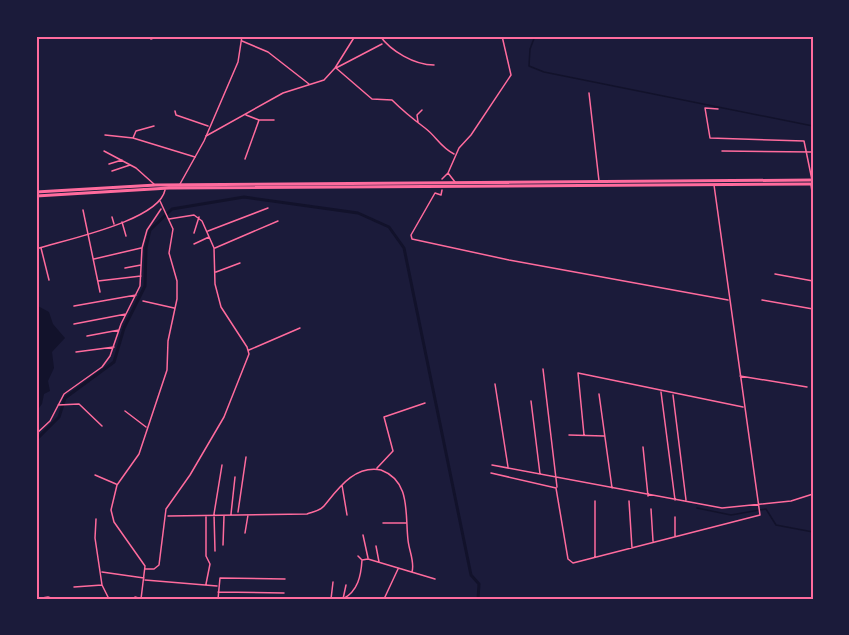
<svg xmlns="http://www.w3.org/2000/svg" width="849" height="635" viewBox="0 0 849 635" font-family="'Titillium Web',sans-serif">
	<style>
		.water { fill: #12122b }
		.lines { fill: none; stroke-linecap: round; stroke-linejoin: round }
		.stream { stroke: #12122b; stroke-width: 1.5 }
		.canal { stroke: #12122b; stroke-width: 3 }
		.minor { stroke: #ff6b9d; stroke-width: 1.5 }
		.tertiary { stroke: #ff6b9d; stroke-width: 1.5 }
		.trunk { stroke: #ff6b9d; stroke-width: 3 }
		.neatline { fill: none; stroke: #ff6b9d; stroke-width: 2 }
	</style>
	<rect width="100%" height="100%" fill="#1b1b3a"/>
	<!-- water -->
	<path class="water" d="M36,305L49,312L53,324L65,338L52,352L54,368L48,381L50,391L44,394L42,404L36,412Z"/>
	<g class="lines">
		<!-- stream -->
		<path class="stream" d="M535,36L530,49L529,66L544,72L813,126
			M697,508L731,515L766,509L776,525L813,532"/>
		<!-- canal -->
		<path class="canal" d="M36,440L59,417L65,398L114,362L124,328L145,286L146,248L150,230L172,209L244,197L358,213L389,227L404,248L471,575L479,584L478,599"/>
		<!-- minor -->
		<path class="minor" d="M149,36L151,39L158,36
			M380,36C391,51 414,65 434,65
			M242,41L268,52L309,84
			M336,68L372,99L392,100C403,111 413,119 425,128C436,136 440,147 454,154
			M336,68L382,44
			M589,93L599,181
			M718,109L705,108L710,138L804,141L812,180
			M175,111L176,115L208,126
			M246,115L259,120H274
			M418,122L417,115L422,110
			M105,135L133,138L195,157
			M206,136L283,93L324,80L335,68L355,36
			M133,138L136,131L154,126
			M104,151L136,168L155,185
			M722,151L813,152
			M245,159L259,120
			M109,164L122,160
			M112,171L130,165
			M448,173L459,148L471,135L511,75L502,36
			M442,179L448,173L455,182
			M811,185L813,199
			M442,190L441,195L435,193L411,235L412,239L509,260L728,300
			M83,210L100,292
			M112,217L114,224
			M122,222L126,236
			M208,231L268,208
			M194,233L199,217
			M194,244L209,237
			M41,248L49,280
			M215,248L278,221
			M94,259L141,248
			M125,268L141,265
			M216,272L240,263
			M775,274L813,281
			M98,281L141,276
			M762,300L813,309
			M143,301L174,308
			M74,306L136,295
			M74,324L126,314
			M87,336L119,330
			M249,350L300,328
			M76,352L114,347
			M543,369L557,487
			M740,376L807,387
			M495,384L508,467
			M661,392L675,500
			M599,394L612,488
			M673,395L686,500
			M531,401L540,474
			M58,405L79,404L102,426
			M125,411L146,427
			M36,434L50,421L64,394L102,367L110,356L121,324L140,286L142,248L147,230L161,209
			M569,435L604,436
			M584,435L578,373L743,407
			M643,447L648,496
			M492,465L722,508L791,501L813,494
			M377,468L393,451L384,417L425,403
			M491,473L556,488L568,559L573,563L760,515L714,185
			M95,475L116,484
			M342,485L347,515
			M595,501V557
			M629,501L632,548
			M651,509L653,541
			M238,512L246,457
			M231,514L235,477
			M168,516L307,514C312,512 320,511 324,506C338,489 354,465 381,470C411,481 405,514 408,540C409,551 415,562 412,572
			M206,516V556L210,564L206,584
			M96,519L95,538L102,585L109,599
			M383,523H406
			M245,533L248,515
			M363,535L368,558
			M675,536V517
			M223,545L224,516
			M376,546L379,562
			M215,551L214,514L222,465
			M362,560L368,559L435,579
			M145,569H154L159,565L166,509L190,475L224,417L249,354L247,347L221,307L215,284L214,248L202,221L194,215L169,219
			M102,572L144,578
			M145,580L217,586
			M74,587L102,585
			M218,592L284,593
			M135,597L142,599
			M36,599L48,597L54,599
			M141,599L145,566L114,522L111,510L117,485L139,454L167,370L168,341L177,299V281L169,253L173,229L160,201
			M218,599L220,578L285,579
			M331,599L333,582
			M343,599C358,591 361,576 362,560L358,556
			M343,599L346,585
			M384,599L398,569"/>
		<!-- tertiary -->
		<path class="tertiary" d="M180,184L204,141L238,62L242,36
			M36,249C64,240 159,221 165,190"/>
		<!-- trunk -->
		<path class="trunk" d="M36,192L156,185L813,180
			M36,196L169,188L813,184"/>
	</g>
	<!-- border -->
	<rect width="849" height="635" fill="none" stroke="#1b1b3a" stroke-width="75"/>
	<rect x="38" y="38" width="774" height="560" class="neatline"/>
</svg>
